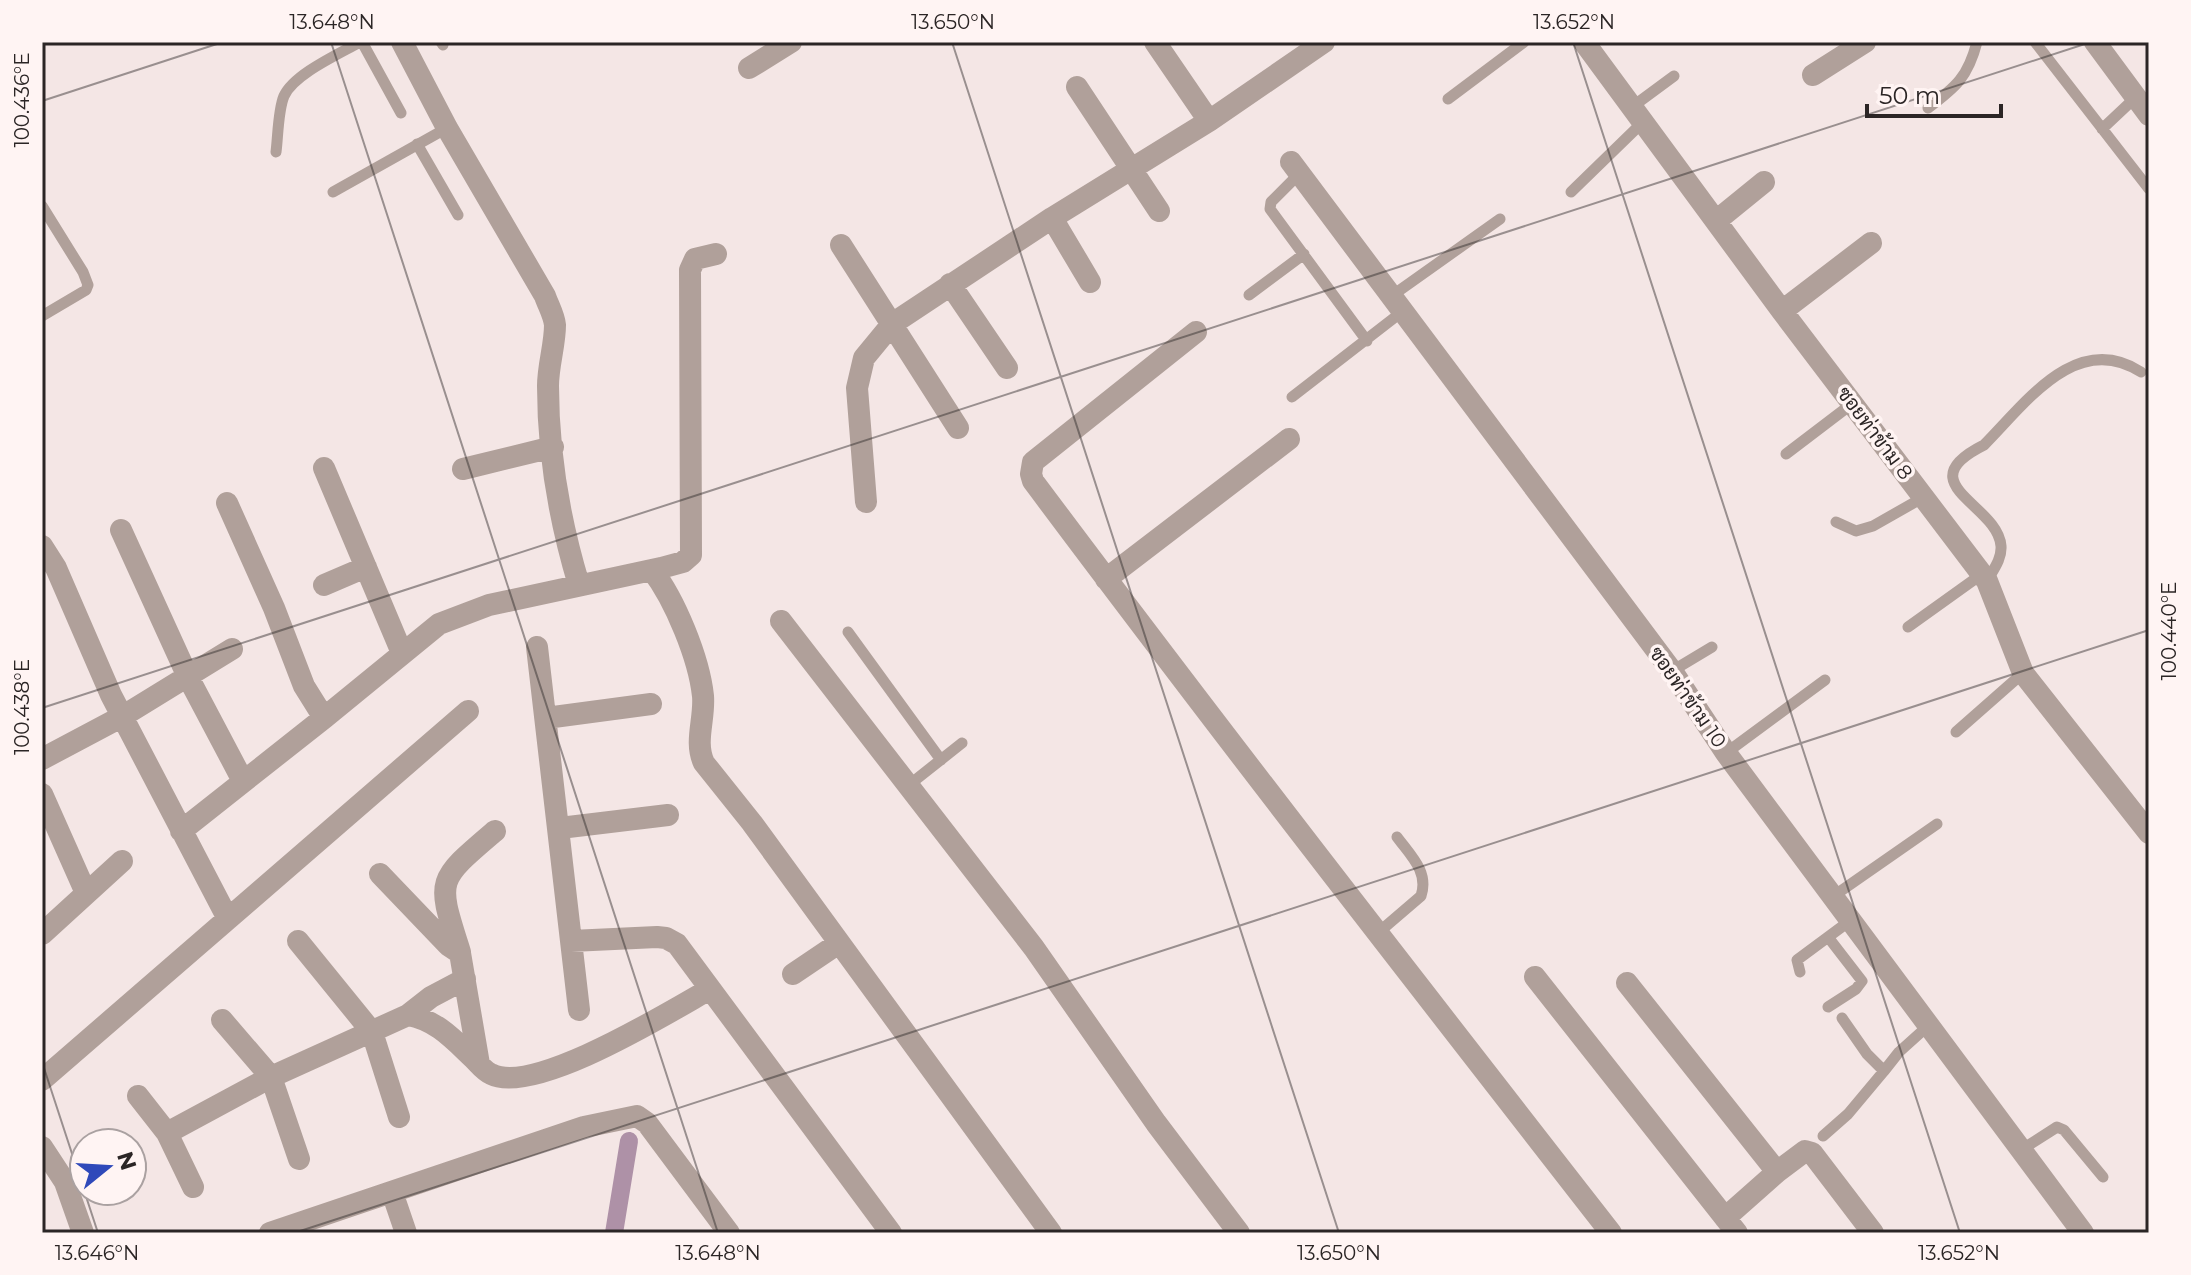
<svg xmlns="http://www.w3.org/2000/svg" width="2191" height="1275" viewBox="0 0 2191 1275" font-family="Montserrat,Sarabun,sans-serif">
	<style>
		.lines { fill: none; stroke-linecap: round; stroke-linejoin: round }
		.canal { stroke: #ae91a7; stroke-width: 18 }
		.service { stroke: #b0a09a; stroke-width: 11 }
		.minor { stroke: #b0a09a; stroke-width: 22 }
		.ticks { fill: none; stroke: #2b2525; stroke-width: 2; stroke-opacity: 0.45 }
		.labels { text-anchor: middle; stroke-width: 7; stroke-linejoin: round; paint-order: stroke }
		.street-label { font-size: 20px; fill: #2b2525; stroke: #fff4f3 }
		.neatline { fill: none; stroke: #2b2525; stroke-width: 3 }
		.ticks-label { font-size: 20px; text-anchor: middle; fill: #2b2525 }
	</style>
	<rect width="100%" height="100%" fill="#f4e6e5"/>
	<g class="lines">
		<!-- canal -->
		<path class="canal" d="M614,1233L629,1141"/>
		<!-- service -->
		<path class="service" d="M362,42L401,113
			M441,42L443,45
			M2035,42L2149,189
			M1448,99L1524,42
			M1632,107L1674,76
			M1928,108C1956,87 1968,77 1977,42
			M2102,129L2136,97
			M417,144L458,215
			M276,152C278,137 278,110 284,96C294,74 339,54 360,42
			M1300,173L1271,202L1270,209L1367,341
			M333,192L447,128
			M1571,192L1643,122
			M42,206L83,272L88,285L86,290L42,316
			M1249,295L1304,254
			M1393,295L1500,219
			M1292,397L1403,311
			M1786,454L1853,403
			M1836,522L1856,531L1873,526L1924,497
			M1987,581C1993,570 2002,559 2001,546C1998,504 1906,484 1984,445C2025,404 2076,330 2141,372
			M1908,627L1982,574
			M848,632L941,760
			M1672,671L1712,647
			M1956,732L2023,673
			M1726,753L1825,680
			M909,785L962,743
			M1835,895L1937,824
			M1379,932L1421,896C1429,872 1411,856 1397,837
			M1828,937L1862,981L1856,989L1828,1007
			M1800,972L1797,960L1851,920
			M1842,1018L1867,1054L1884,1071L1899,1052L1929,1025
			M1823,1136L1848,1114L1884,1071
			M2021,1150L2057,1127L2064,1130L2103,1177"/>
		<!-- minor -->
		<path class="minor" d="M402,42L447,128L545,296C548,305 554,315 555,325C555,345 548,365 548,386C548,453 560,522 579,585
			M1155,42L1209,121
			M1584,42L1782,311L1987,581L2023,673L2149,833
			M2095,42L2149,115
			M749,68L791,42
			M1813,75L1865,42
			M1077,87L1159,211
			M1291,162L1672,671L1726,753L2083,1233
			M1052,218L1090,282
			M1716,221L1764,182
			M841,245L958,428
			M950,284L1007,368
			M1782,311L1871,243
			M1196,332L1033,462L1031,474L1033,481C1222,734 1417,984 1611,1233
			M324,468L402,653
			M463,469L553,447
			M866,502L857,388L864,358L892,324L1052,218L1209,121L1324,42
			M227,503L274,608L304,686L324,718
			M121,530L188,677L243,781
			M42,546L56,568L111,695L228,919
			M652,570C675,600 699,658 703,696C705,719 694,742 704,763L752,823L1051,1233
			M1106,579L1289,439
			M324,585L366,567
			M781,621L1034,948L1156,1123L1239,1233
			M537,647L579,1010
			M546,718L651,704
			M42,759L123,716L232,649
			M42,794L86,893
			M560,828L668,815
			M181,831L324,718L439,624L489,605L661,568L683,562L691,555L690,270L695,259L716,254
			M380,874L448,945L460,953L479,1064
			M42,934L122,861
			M298,941L372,1032L399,1117
			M571,941L657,937L666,938L677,944L891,1233
			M460,952C437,879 435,882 495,831
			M793,974L839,943
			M1535,977L1737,1233
			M1627,983L1777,1172L1725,1218
			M408,1015C436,1020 453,1039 473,1058C479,1064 484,1071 491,1074C534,1096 669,1012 710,989
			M222,1020L271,1077L299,1159
			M42,1080L468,711
			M138,1096L167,1133L193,1187
			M167,1133L271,1077L408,1015L431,997L465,979
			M42,1147L65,1182L83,1233
			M1777,1172L1805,1151L1812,1153L1873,1233
			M392,1192L406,1233
			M270,1233L584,1127L637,1116L647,1123L729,1233"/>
	</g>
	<!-- ticks -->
	<path class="ticks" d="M331,42L718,1233M952,42L1339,1233M1573,42L1960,1233M42,101L223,42M42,708L2091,42M42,1062L98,1233M294,1233L2149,630"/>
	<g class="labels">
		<!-- street labels -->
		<g class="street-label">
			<text transform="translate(1875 433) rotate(53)" y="7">ซอยท่าข้าม 8</text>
			<text transform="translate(1688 697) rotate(55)" y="7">ซอยท่าข้าม 10</text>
		</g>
	</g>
	<!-- border -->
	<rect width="2191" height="1275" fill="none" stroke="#fff4f3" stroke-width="88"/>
	<!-- north arrow -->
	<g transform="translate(108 1167) rotate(72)"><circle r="38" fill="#fff4f3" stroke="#aaa1a1" stroke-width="2"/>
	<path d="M0-6L14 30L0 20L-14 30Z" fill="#2f49ba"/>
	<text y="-12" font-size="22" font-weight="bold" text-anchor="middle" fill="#2b2525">N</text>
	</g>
	<!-- scale -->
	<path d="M1867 104v12h134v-12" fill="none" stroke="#2b2525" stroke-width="4"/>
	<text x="1879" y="104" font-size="24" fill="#2b2525" stroke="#fff4f3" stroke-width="6" paint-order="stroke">50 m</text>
	<rect x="44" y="44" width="2103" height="1187" class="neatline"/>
	<g class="ticks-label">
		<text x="332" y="29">13.648°N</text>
		<text x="953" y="29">13.650°N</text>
		<text x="1574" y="29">13.652°N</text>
		<text transform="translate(22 100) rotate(-90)" y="7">100.436°E</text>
		<text transform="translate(2169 631) rotate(-90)" y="7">100.440°E</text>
		<text transform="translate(22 707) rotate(-90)" y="7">100.438°E</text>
		<text x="97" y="1260">13.646°N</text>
		<text x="718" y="1260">13.648°N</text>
		<text x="1339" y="1260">13.650°N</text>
		<text x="1959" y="1260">13.652°N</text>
	</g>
</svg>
